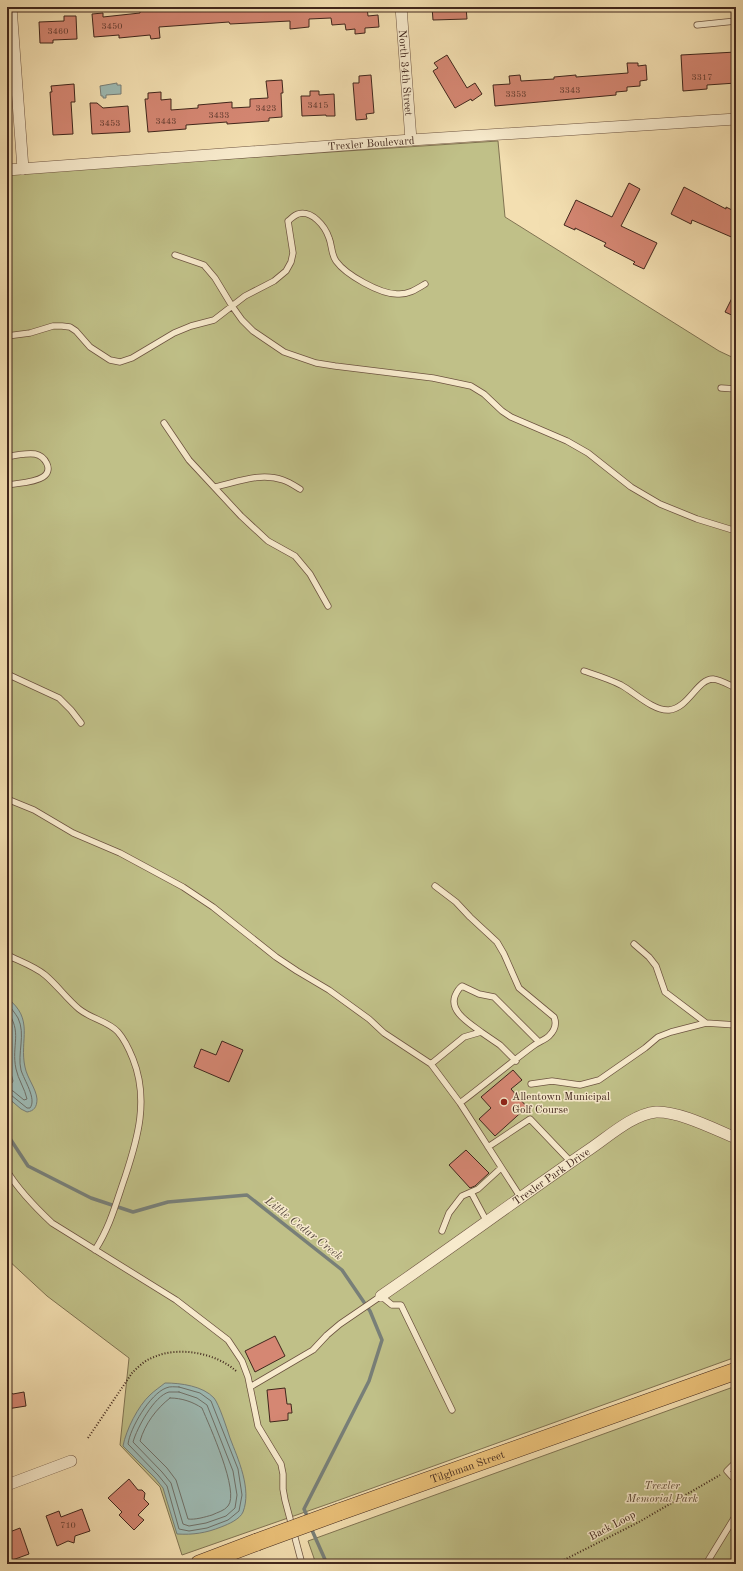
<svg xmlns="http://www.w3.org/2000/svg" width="743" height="1571" viewBox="0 0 743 1571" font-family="'Old Standard TT',serif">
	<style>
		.green { fill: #c0c088; stroke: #807352 }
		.water { fill: #9ebbb5; stroke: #787f78 }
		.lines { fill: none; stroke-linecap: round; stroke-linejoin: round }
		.shore { stroke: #6f7068; stroke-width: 1 }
		.stream { stroke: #787f78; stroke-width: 3.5 }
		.building { fill: #d58773; stroke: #40261c }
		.service-casing { stroke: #6d5441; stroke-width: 7 }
		.minor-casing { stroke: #6d5441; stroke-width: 12 }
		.primary-casing { stroke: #40261c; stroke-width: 18 }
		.path { stroke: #40261c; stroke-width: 2; stroke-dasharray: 1 2; stroke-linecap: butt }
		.service { stroke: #f7eacc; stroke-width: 5.5 }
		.minor { stroke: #f7eacc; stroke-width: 11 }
		.primary { stroke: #eac078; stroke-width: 17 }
		.primary-bridge-casing { stroke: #40261c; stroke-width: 18; stroke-linecap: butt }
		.primary-bridge { stroke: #eac078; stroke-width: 17 }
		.poi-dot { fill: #8f2418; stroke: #f7eacc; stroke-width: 1.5 }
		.labels { text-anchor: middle; stroke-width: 3; stroke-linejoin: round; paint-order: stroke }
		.number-label { font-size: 9px; fill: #653e32 }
		.street-label { font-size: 11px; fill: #40261c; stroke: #f7eacc }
		.poi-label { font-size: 11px; fill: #40261c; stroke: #f7eacc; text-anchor: start }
		.park-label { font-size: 11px; font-style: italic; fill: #604c37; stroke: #f7eacc }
		.water-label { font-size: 12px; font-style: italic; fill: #584b42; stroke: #f7eacc }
	</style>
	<rect width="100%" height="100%" fill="#f3dfb1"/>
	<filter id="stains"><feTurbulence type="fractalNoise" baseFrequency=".005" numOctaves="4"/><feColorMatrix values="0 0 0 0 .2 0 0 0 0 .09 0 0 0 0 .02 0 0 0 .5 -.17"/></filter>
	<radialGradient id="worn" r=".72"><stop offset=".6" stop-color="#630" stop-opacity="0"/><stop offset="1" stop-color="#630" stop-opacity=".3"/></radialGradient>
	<!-- green -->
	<path class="green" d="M498,141L505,217L719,351L736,359V1357L331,1503L182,1555L160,1487L120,1445L129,1358L47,1296L7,1259V175L119,166Z
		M736,1386V1564H316L308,1541Z"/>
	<!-- water -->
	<path class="water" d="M117,83V85H121V94L106,95V98H103V96H101L100,86Z
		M7,998C35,1019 19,1040 25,1067C27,1078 36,1088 37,1099C37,1107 34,1111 27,1112L21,1109L7,1097Z
		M165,1383C181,1383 203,1386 214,1398C219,1404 227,1429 230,1438C238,1459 252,1489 243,1512C240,1519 229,1524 221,1527C206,1533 193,1535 177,1534L163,1488L155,1478L123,1446C126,1430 138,1406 150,1395C154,1391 160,1387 165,1383Z"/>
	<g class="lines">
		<!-- shore -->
		<path class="shore" d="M7,1003C11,1008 15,1013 18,1018C26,1034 17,1054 21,1070C24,1080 37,1099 30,1108H27L11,1095L7,1094
			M7,1011C23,1032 11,1045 16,1069C18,1079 25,1089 27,1099L24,1100L13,1091L7,1089
			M7,1021C13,1032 8,1045 8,1056C8,1065 11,1073 13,1081L12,1083H7
			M179,1387L200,1393L211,1401L238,1469L242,1495L239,1511L228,1520L207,1528L189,1531L179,1529L167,1486L158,1475L128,1444C130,1428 150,1394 166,1388C170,1386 175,1387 179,1387Z
			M179,1392L197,1398L207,1405L233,1471L237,1495L235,1508L226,1516L206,1523L189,1526L183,1524L171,1483L162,1472L133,1442C137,1428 154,1396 169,1392C172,1392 176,1392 179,1392Z
			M170,1398C182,1398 193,1402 202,1408C209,1425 240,1492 228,1506C224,1511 218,1512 212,1515C205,1517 195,1520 188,1519L176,1480L167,1468L140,1441C145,1424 156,1409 170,1398Z"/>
		<!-- stream -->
		<path class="stream" d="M7,1134L28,1166L91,1198L133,1212L168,1202L247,1195L342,1270L370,1311L382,1340L369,1381L304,1509L308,1518
			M311,1528L327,1564"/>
	</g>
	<!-- building -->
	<path class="building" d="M186,7H367L368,16L378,15L379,27L365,28V33L355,34V29L346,30L345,24L332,25L331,18L309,19V27L290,29V21L230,24L229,22L159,27L160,38L151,39L150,35L119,38V35L94,37L92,14L103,13V17L140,13V10Z
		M432,7H466L467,19L433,20Z
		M64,16H76L77,39L53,40V43H40L39,22L64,21Z
		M736,52V83L707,85V89L683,91L681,55Z
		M447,55L467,88L475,83L482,94L472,101L471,99L455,108L433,71L438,68L434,63Z
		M627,63H638V66L646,65L647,80L640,81V86L627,87V91L616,92V95L495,106L493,85L510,84L509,76L520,75L521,81L554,79V77L576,75V77L628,73Z
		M371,75L374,113L366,114L367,119L356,120L353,83H359V76Z
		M282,80L283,93H281L282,117L269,118V121L227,124V122L186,125V129L148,132L145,99H148V93L161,92V100L171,99V110L198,108V105L232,102V108L250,107V99L268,98L266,81Z
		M74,84L75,102H71L73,134L53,135L50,92H52L51,86Z
		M310,91H319V95L334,94L335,116H326V115L302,116L301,96H310Z
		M90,103H97L103,108L128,106L130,132L92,134Z
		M629,183L640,189L621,226L657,243L644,269L633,264L635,262L604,246L606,243L575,228V230L564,225L576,200L612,217Z
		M684,187L726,209V207L736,212V239L692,220L691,224L671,214Z
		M736,290V317L725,312Z
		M222,1041L243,1050L229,1082L194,1067L201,1049L216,1055Z
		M513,1070L522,1080L511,1089L527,1107L495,1136L479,1119L491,1108L481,1097Z
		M466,1150L489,1173L475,1186L470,1188L449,1165Z
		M275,1336L285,1356L255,1372L245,1351Z
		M285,1388L287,1404H291L292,1413H288V1420L270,1422L267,1390Z
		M7,1390L13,1394L24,1392L26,1406L7,1409Z
		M129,1479L138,1490H142L145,1493L144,1499L149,1504L138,1515L144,1520L134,1530L119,1515L122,1512L108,1498Z
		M82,1509L90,1531L75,1536L74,1543L68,1541L57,1546L46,1516L59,1511L61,1517Z
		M20,1528L29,1554L7,1562V1533Z"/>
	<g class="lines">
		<defs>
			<path id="service" d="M697,25L736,21
				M175,255L204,265L215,278L232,306L242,320L253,331L284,352L316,363L335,366L433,378L471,386L484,394L502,411L511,417L567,441L588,453L631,487L660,504L697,519L736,531
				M7,336L30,333L53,326H62L70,327L76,331L90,347L110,360L120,362L132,358L174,333L191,326L214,320L245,296L274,281L286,271L291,262L293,253L288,221C291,219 294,215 298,214C312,210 325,226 329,238C332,245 331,254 336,261C346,275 380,294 397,294C408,295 417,289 425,284
				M721,388L736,389
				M164,423L189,460L241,516L268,541L295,556L310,574L328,606
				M7,457C16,455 26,453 35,454C45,456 54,470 43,477C34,483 18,483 7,485
				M215,487C238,482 260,472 283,480C289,482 295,486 300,489
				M584,671C596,675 609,679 621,685C634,692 653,711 669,710C689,708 697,679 713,679C721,680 729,685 736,688
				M7,674L59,698L71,710L81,723
				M7,799L34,810L73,833L120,853L183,887L213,907L276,957L297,971L329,990L369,1019L384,1033L431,1064
				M435,886L456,902L470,917L497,942L504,954L519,988L554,1017C557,1024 555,1030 549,1036C545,1040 538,1042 533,1046C509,1064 485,1084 460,1103L431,1064L464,1037L481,1032L500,1045L516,1061
				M634,944L649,957L656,966L665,992L706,1023
				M7,955C19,961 34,966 45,975C57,985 67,999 79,1009C91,1019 108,1021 118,1032C125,1040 129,1049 133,1059C149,1099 138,1138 125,1177C116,1203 110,1227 95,1250
				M481,1032C471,1024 449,1012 455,996C457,991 458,989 462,986L479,994L494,997L539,1042
				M531,1084L552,1081L580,1085L599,1080L645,1048L658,1037L671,1032L706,1023L736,1025
				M460,1103L521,1198
				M488,1147L530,1119L571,1162
				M7,1171C19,1191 35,1207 52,1223L176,1300L228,1340L242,1361L248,1377L258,1426L281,1464L283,1474V1489L285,1500L302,1564
				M471,1192L487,1222
				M442,1231L449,1213L462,1196L478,1189L501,1168
				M250,1387L313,1350L327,1335L340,1324L381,1296L392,1305H401L452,1410
				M736,1462L727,1471L736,1481
				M706,1564L736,1515"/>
			<g id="minor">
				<path d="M11,7L23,169"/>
				<path id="s1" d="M401,7L411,140"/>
				<path id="s2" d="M7,170L411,140L736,119"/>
				<path id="s3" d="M381,1296C451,1248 520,1197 590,1149C608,1137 633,1114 656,1112C679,1111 714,1129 736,1138"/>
				<path d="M7,1485L71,1461"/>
			</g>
			<g id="primary">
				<path id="s4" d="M339,1512L736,1371"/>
				<path d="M199,1564L257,1542"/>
			</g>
		</defs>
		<!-- service casing -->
		<use href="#service" class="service-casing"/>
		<!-- minor casing -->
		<use href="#minor" class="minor-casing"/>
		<!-- primary casing -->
		<use href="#primary" class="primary-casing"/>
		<!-- path -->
		<path class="path" d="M88,1438L132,1373C138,1367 145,1360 154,1357C179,1346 216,1353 236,1371
			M556,1564L639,1522L720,1475"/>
		<!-- service -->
		<use href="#service" class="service"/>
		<!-- minor -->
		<use href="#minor" class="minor"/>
		<!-- primary -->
		<use href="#primary" class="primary"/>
		<defs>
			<path id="primary-bridge" d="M257,1542L339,1512"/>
		</defs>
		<!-- primary-bridge casing -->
		<use href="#primary-bridge" class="primary-bridge-casing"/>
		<!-- primary-bridge -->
		<use href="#primary-bridge" class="primary-bridge"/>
	</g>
	<!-- markers -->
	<circle class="poi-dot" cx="504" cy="1102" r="4"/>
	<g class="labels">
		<!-- number labels -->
		<g class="number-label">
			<text x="112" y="29">3450</text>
			<text x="58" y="34">3460</text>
			<text x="702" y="80">3317</text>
			<text x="570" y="93">3343</text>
			<text x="516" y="97">3353</text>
			<text x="318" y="108">3415</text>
			<text x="266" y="111">3423</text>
			<text x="219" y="118">3433</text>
			<text x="166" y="124">3443</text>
			<text x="110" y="126">3453</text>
			<text x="68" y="1528">710</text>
		</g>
		<!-- street labels -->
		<g class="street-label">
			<text dy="4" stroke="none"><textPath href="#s1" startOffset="66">North 34th Street</textPath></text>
			<text dy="4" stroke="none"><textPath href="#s2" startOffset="365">Trexler Boulevard</textPath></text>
			<text dy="4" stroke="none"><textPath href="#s3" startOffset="208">Trexler Park Drive</textPath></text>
			<text dy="4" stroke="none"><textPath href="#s4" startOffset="136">Tilghman Street</textPath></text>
			<text transform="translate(612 1525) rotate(-28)" y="4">Back Loop</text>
		</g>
		<!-- poi labels -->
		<g class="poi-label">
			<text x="512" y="1100">Allentown Municipal<tspan x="512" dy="13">Golf Course</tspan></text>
		</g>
		<!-- park labels -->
		<g class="park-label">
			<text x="662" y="1489">Trexler<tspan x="662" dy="13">Memorial Park</tspan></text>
		</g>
		<!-- water labels -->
		<g class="water-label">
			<text transform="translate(304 1228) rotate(38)" y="4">Little Cedar Creek</text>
		</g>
	</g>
	<!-- margin -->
	<rect width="743" height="1571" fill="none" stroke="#f3dfb1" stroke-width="24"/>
	<rect x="8" y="8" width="727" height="1555" fill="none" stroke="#40261c" stroke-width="2"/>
	<rect x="12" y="12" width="719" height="1547" fill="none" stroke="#40261c"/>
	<rect width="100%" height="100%" filter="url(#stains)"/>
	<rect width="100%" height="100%" fill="url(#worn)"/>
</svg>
